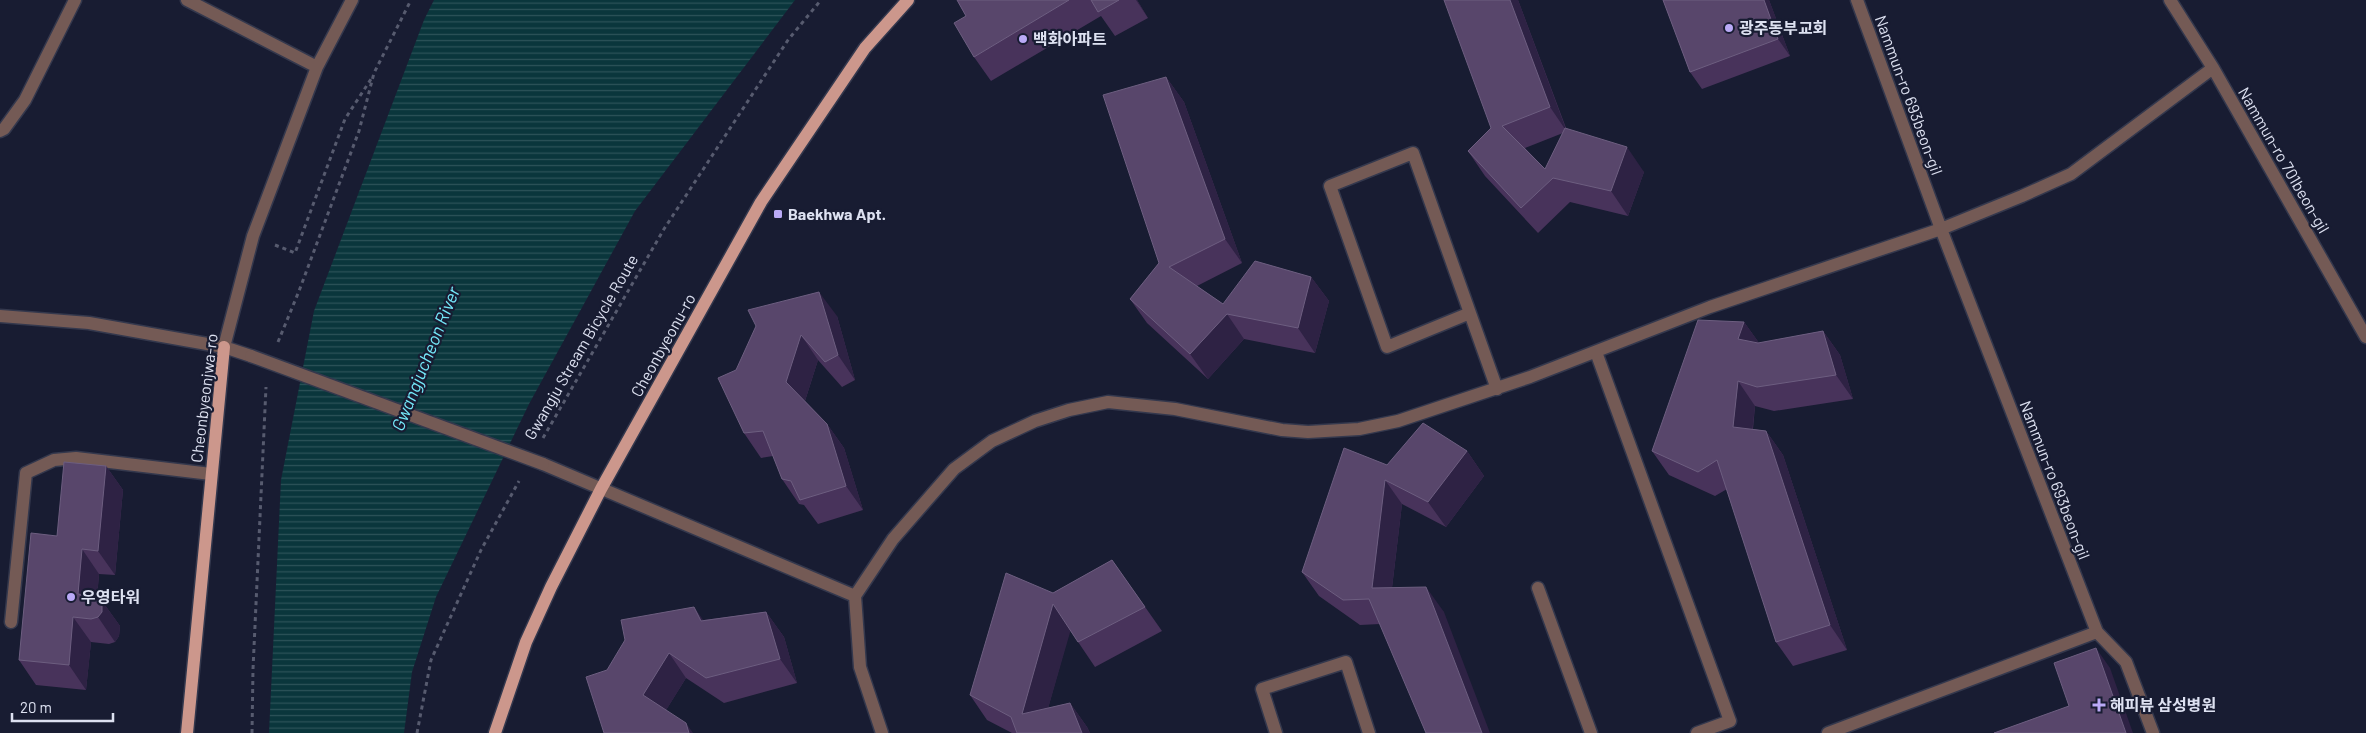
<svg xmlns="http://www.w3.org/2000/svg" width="2366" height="733" viewBox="0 0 2366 733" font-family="Barlow,'Noto Sans KR',sans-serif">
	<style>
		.water { fill: url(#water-rules) }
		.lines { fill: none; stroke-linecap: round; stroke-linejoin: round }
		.minor-casing { stroke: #34384d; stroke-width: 15 }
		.major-casing { stroke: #34384d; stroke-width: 15 }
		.path { stroke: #575b6f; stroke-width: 3; stroke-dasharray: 4 4; stroke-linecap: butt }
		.minor { stroke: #745a55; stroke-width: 12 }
		.major { stroke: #cc978c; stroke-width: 12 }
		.minor-bridge-casing { stroke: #34384d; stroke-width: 15; stroke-linecap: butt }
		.minor-bridge { stroke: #745a55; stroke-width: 12 }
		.wall { fill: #48335b; fill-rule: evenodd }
		.shaded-wall { fill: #2e2244 }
		.building { fill: #58466b; stroke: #6d5e80 }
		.poi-dot { fill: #baaaf7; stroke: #181c32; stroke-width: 2 }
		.labels { text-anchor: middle; stroke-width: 4.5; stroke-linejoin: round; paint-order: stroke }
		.poi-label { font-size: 16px; font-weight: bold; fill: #dde1f1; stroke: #181c32; text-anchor: start }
		.street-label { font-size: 16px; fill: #dde1f1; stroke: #181c32 }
		.water-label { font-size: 18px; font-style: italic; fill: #74e9fa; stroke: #181c32 }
	</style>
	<defs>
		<pattern id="water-rules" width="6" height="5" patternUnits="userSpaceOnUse" patternTransform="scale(1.25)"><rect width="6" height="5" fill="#0a363c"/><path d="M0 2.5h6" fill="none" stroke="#2d5359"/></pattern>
	</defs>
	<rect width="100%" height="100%" fill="#181c32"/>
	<!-- water -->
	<path class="water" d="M434,0H795L635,211L529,404L436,597L412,672L404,733H269L281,480L314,311L424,20Z"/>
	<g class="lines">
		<defs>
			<path id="minor" d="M187,0L317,67
				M1857,0L1941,229L2097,632L2126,662L2153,733
				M2170,0L2213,68L2366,337
				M0,131L4,129L25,100L75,0
				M1470,313L1387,347L1330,186L1413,153L1497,389
				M0,316L89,323L224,347L251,356
				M224,347L253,236L317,67L352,0
				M1596,352L1730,721L1697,733
				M543,464L855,596L893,539L954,469L992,441L1035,421L1069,410L1108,402L1175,409L1282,430L1308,432L1359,429L1398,421L1530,377L1710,307L1941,229L2022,196L2071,174L2213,68
				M1538,588L1591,733
				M855,596L860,667L882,733
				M11,622L26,473L54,460L76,458L211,474
				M1276,733L1262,689L1346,662L1369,733
				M1828,733L2097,632"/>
			<path id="major" d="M187,733L224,347
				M495,733L526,642L551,587L601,489L761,202L865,48L908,0"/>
		</defs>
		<!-- minor casing -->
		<use href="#minor" class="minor-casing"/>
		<!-- major casing -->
		<use href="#major" class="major-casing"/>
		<!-- path -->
		<path class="path" d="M275,245L295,253L345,119L373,76
			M278,342L299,291L359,131L374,73L411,0
			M543,438L664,229L788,40L821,0
			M252,733L253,669L266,387
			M417,733L431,660L481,550L519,481"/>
		<!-- minor -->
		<use href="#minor" class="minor"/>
		<!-- major -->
		<use href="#major" class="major"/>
		<defs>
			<path id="minor-bridge" d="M251,356L543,464"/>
		</defs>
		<!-- minor-bridge casing -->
		<use href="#minor-bridge" class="minor-bridge-casing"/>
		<!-- minor-bridge -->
		<use href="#minor-bridge" class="minor-bridge"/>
	</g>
	<!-- wall -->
	<path class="wall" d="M957,0H1137L1148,18L1115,36L1101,16L991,81L974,57L966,16Z
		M1518,0L1566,128L1644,172L1628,216L1570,202L1538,233L1485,176L1468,151L1491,128ZM1563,133L1545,169L1525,148Z
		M1663,0H1769L1790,56L1702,89L1690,72Z
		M1166,77L1184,102L1242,263L1197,286L1223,304L1311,277L1329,301L1315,353L1244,339L1208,379L1147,323L1130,299L1159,263Z
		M837,316L855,380L842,387L818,360L805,401L827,424L844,448L863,510L818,524L804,505L799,504L782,479L773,456L761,458L744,433L736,370Z
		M1744,322L1759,343L1823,331L1840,355L1853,399L1774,411L1755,406L1753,429L1766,431L1783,455L1847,650L1793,666L1776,642L1727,489L1715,496L1669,475L1652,451Z
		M1467,451L1484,476L1446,527L1402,504L1392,588L1444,612L1380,624L1360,625L1319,596L1302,572L1387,465Z
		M106,466L123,490L115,575L99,574L97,598L102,601L120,626L119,636L115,642L109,644L91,642L86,690L36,685L19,660L57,536Z
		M1112,560L1162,631L1095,667L1070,630L1048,708L1070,703L1087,727L1090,733H1012L987,720L970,695L1053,593Z
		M766,612L784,637L797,683L724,703L686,678L666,710L693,733L607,670L704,620Z"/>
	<!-- shaded-wall -->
	<path class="shaded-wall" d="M1136,0H1137L1148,18Z
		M1510,0H1518L1567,132L1550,107Z
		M1764,0H1769L1790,56L1778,39Z
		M1166,77L1184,102L1242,263L1225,239Z
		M1627,147L1644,172L1628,216L1611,191Z
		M1311,277L1329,301L1315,353L1298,328Z
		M819,292L837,316L855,380L838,355Z
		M1227,314L1244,339L1208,379L1190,354Z
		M1744,322L1762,347L1738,339Z
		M1823,331L1840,355L1853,399L1836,375Z
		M801,335L818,360L803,407L786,382Z
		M1738,381L1755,406L1750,451L1733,427Z
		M827,424L844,448L863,510L846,486Z
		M1766,431L1783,455L1847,650L1830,625Z
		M1467,451L1484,476L1446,527L1428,502Z
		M106,466L123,490L115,575L98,551Z
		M1385,480L1402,504L1389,612L1372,588Z
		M82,549L99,574L95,618L78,594Z
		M1426,587L1444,612L1490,733H1482Z
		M102,601L120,626L119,636L115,642L98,617Z
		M1053,604L1071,629L1041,733L1022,714Z
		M694,607L711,631L701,621Z
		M766,612L784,637L797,683L780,659Z
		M73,617L91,642L86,690L69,665Z
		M2096,648L2110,668L2133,733H2126Z
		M669,653L686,678L660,720L643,695Z
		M1070,703L1087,727L1090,733H1082Z
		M686,723L693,733H689Z"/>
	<!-- building -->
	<path class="building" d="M957,0H1069L974,57L954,23L966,16Z
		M1091,0H1119L1098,12Z
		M1444,0H1510L1550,107L1502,126L1545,169L1565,128L1627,147L1611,191L1553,178L1521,208L1468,151L1491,128Z
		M1663,0H1764L1778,39L1690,72Z
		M1166,77L1225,239L1169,267L1223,304L1255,261L1311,277L1298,328L1227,314L1190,354L1130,299L1159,263L1103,95Z
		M819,292L838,355L825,362L801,335L786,382L827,424L846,486L800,500L791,481L782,479L763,431L744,433L718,378L736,370L756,326L748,310Z
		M1698,320L1744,322L1738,339L1758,343L1823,331L1836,375L1757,387L1738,381L1733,427L1766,431L1830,625L1776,642L1717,460L1698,472L1652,451Z
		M1423,423L1467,451L1428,502L1385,480L1372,588L1426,587L1482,733H1426L1369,599L1343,600L1302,572L1344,448L1387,465Z
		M64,462L106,466L98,551L82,549L78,594L94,596L102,601V612L98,617L91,619L73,617L69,665L19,660L31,533L57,536Z
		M1112,560L1145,607L1078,642L1053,604L1022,714L1070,703L1082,733H1017L1011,717L970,695L1006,573L1053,593Z
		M694,607L701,621L766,612L780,659L706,678L669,653L643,695L686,723L689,733H604L586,677L607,670L625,640L621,620Z
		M2096,648L2126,733H1994L2069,706L2054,663Z"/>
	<!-- markers -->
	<g class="poi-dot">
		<circle cx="1729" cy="28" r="5"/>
		<circle cx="1023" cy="39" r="5"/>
		<rect x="773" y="209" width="10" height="10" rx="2.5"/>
		<circle cx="71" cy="597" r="5"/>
		<path d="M2096.5 697.5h5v5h5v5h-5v5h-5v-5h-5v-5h5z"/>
	</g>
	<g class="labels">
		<!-- poi labels -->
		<g class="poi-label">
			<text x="1739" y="34">광주동부교회</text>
			<text x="1033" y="45">백화아파트</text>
			<text x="788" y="220">Baekhwa Apt.</text>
			<text x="81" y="603">우영타워</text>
			<text x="2110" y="711">해피뷰 삼성병원</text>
		</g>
		<!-- street labels -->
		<g class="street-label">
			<text transform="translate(1909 95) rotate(70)" y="6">Nammun-ro 693beon-gil</text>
			<text transform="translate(2284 160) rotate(60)" y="6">Nammun-ro 701beon-gil</text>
			<text transform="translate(663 345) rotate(-61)" y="6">Cheonbyeonu-ro</text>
			<text transform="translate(581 347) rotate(-60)" y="6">Gwangju Stream Bicycle Route</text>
			<text transform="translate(204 398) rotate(-83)" y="6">Cheonbyeonjwa-ro</text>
			<text transform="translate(2055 480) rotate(69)" y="6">Nammun-ro 693beon-gil</text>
		</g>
		<!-- water labels -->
		<g class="water-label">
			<text transform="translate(426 359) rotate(-68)" y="6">Gwangjucheon River</text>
		</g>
	</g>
	<!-- scale -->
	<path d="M12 713v8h101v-8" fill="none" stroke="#dde1f1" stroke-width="2.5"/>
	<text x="20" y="713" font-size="15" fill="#dde1f1" stroke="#181c32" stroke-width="4" paint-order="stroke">20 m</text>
</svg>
